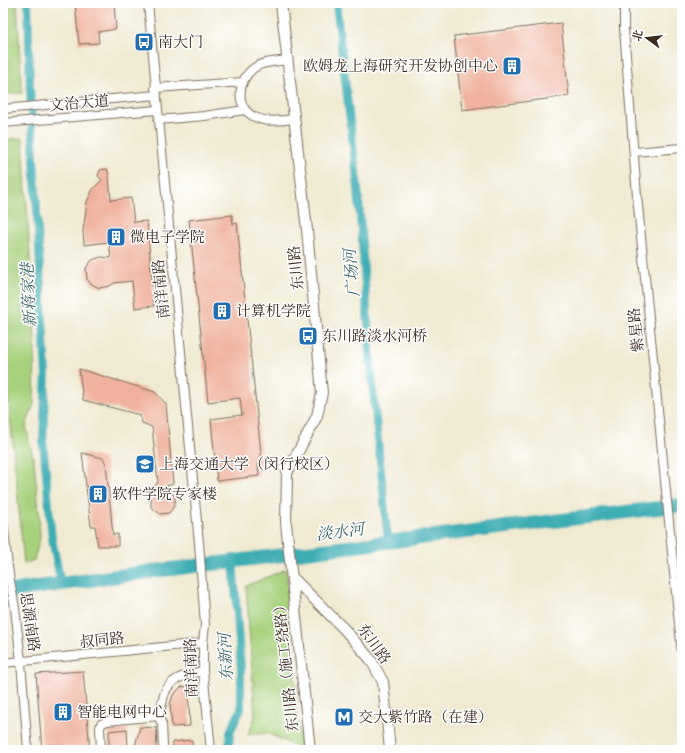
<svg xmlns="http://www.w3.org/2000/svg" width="685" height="753" viewBox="0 0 685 753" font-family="Cardo,'Noto Serif SC',serif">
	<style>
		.green { fill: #a8d17d; stroke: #727e4e }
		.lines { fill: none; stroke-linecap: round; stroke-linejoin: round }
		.canal { stroke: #3cadb4; stroke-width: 8 }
		.river { stroke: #3cadb4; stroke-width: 14 }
		.building { fill: #f0b29e }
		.minor-casing { stroke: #7a6d5d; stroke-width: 10 }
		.major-casing { stroke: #7a6d5d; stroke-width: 12 }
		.minor { stroke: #fff; stroke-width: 8 }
		.major { stroke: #fff; stroke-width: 10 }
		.labels { text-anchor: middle; stroke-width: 3; stroke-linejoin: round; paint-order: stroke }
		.poi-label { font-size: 15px; fill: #3b2a1e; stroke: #fff; text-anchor: start }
		.street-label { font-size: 15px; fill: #3b2a1e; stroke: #fff }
		.water-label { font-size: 16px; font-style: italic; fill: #3b6562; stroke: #fff }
	</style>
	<rect width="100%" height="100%" fill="#fff"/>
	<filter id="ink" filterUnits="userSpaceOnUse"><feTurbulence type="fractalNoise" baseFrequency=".025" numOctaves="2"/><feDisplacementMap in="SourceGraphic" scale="8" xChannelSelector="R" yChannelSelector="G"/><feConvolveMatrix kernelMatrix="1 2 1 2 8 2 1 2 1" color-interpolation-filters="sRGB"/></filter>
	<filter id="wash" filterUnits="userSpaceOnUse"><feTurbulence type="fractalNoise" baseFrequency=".012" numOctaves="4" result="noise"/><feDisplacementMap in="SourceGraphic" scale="16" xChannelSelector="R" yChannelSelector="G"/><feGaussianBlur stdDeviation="0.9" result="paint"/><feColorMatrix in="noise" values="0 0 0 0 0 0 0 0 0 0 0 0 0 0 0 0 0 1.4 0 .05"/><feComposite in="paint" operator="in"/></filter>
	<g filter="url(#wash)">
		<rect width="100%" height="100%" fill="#f0ead2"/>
		<!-- green -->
		<path class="green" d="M3,3H17L22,93L3,94Z
			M23,138L35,340L34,404L26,426L34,462L39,512L40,538L34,560L24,564L3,338V140Z
			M286,569L301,749L267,733L248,735L255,716L246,586Z"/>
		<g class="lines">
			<!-- canal -->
			<path class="canal" d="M28,3L30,87L46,374L43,441L52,539L61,584
				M336,3L358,188L372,380L388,542
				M229,750L230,732L241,709V668L233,561"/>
			<!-- river -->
			<path class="river" d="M3,592L147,572L682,505"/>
		</g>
		<g id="blocks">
			<!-- building -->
			<path class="building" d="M75,3H114L116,29L98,32L99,43L79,44Z
				M561,23L569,96L462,110L454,36Z
				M107,169L109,175L111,200L131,198L134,222L147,221L154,306L135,308L132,281L114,283L110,286L99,288L90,283L87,279L86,268L92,260L101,257L111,258L109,242L84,245L83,231L87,202L93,189L102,180L98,176L100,170Z
				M232,215L233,224L237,223L262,463L258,464L259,476L217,481L211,419L242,415L240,398L208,402L189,220Z
				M79,369L155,392L166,404L173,484L166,486L175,497V505L169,513L160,514L151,507V498L147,496L158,482L152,427L142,423L140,415L83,400Z
				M82,453L103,458L106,464L113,535L118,534V546H98L95,526H91Z
				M83,671L90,750H42L36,674Z
				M188,686L190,726L172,727L170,704L173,695L181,687Z
				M140,727L157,728L156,750H134Z
				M127,729L128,750H109V731Z
				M192,740L193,750H172L173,742Z"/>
		</g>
	</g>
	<g filter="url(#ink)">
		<use href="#blocks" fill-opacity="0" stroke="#7a6d5d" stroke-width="1"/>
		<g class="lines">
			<defs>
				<path id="minor" d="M148,3L199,543L205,625L203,643V671L211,750
					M624,3V29L637,196L682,654
					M287,60C277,62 263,61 254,68C237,80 234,109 257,118C268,123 282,120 294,119
					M155,88L243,82
					M3,109L156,95
					M158,120L204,116L245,110
					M3,123L157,110
					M634,152L682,148
					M3,522L9,575L15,608L21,662L28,750
					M3,663L203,643
					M158,716L162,724L163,745
					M101,750L100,728L101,724L107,721L158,716C162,709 162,702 164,695C170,677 187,675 203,671"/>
				<path id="major" d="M281,3L307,230L322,393L317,416L287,473L286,523L310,750
					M292,577L345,630L371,660L383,682L390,750"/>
			</defs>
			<!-- minor casing -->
			<use href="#minor" class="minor-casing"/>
			<!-- major casing -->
			<use href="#major" class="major-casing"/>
			<!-- minor -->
			<use href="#minor" class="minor"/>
			<!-- major -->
			<use href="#major" class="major"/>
		</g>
	</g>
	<!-- icons -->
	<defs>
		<symbol id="bus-square" viewBox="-11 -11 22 22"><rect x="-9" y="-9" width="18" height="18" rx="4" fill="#1f6fb2" stroke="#fff"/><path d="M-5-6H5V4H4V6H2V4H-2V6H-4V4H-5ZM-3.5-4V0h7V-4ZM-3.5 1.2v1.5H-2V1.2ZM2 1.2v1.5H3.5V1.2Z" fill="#fff"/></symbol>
		<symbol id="building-square" viewBox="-11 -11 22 22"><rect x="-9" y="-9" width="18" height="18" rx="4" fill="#1f6fb2" stroke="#fff"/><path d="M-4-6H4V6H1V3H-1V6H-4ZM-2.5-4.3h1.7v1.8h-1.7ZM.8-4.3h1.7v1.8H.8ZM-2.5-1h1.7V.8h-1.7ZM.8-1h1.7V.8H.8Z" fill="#fff"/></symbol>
		<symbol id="university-square" viewBox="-11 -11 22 22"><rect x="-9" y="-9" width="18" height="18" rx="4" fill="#1f6fb2" stroke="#fff"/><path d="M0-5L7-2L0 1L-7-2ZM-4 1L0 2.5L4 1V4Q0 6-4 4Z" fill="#fff"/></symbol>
		<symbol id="metro-square" viewBox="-11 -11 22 22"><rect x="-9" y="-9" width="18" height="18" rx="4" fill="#1f6fb2" stroke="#fff"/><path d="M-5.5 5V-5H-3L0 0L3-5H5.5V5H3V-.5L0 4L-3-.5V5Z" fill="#fff"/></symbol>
	</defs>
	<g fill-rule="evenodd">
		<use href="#bus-square" x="133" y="31" width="22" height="22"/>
		<use href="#building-square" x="501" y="55" width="22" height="22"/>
		<use href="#building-square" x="105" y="226" width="22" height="22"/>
		<use href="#building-square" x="211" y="300" width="22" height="22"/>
		<use href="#bus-square" x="297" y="325" width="22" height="22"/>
		<use href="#university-square" x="134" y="453" width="22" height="22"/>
		<use href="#building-square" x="87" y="483" width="22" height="22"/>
		<use href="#building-square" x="52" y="701" width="22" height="22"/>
		<use href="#metro-square" x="333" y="706" width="22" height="22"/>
	</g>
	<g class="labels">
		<!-- poi labels -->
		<g class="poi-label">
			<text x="158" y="47">南大门</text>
			<text x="498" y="71" text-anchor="end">欧姆龙上海研究开发协创中心</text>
			<text x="130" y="242">微电子学院</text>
			<text x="236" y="316">计算机学院</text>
			<text x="322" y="341">东川路淡水河桥</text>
			<text x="159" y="469">上海交通大学（闵行校区）</text>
			<text x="112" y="499">软件学院专家楼</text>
			<text x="77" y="717">智能电网中心</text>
			<text x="358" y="722">交大紫竹路（在建）</text>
		</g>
		<!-- street labels -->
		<g class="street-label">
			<text transform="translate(79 103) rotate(-5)" y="5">文治大道</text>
			<text transform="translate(296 268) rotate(-96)" y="5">东川路</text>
			<text transform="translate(161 289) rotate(-96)" y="5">南洋南路</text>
			<text transform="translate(636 330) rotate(-96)" y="5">紫星路</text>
			<text transform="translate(30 622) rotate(82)" y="5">思源南路</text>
			<text transform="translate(102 640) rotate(-6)" y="5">叔同路</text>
			<text transform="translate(374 644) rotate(54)" y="5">东川路</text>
			<text transform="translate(286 665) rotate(-96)" y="5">东川路（施工绕路）</text>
			<text transform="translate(191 668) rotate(-92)" y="5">南洋南路</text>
		</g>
		<!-- water labels -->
		<g class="water-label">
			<text transform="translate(351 273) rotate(-95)" y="6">广场河</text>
			<text transform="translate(28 295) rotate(-93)" y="6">新蒋家港</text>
			<text transform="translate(340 531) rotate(-7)" y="6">淡水河</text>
			<text transform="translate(225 657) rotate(-93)" y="6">东新河</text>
		</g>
	</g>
	<!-- margin -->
	<rect width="685" height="753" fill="none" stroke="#fff" stroke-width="16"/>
	<!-- north arrow -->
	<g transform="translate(647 38) rotate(285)" stroke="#ffffff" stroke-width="3" paint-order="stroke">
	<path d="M0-3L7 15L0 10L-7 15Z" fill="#3b2a1e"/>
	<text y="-6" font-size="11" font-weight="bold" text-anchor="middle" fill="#3b2a1e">北</text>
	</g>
</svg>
